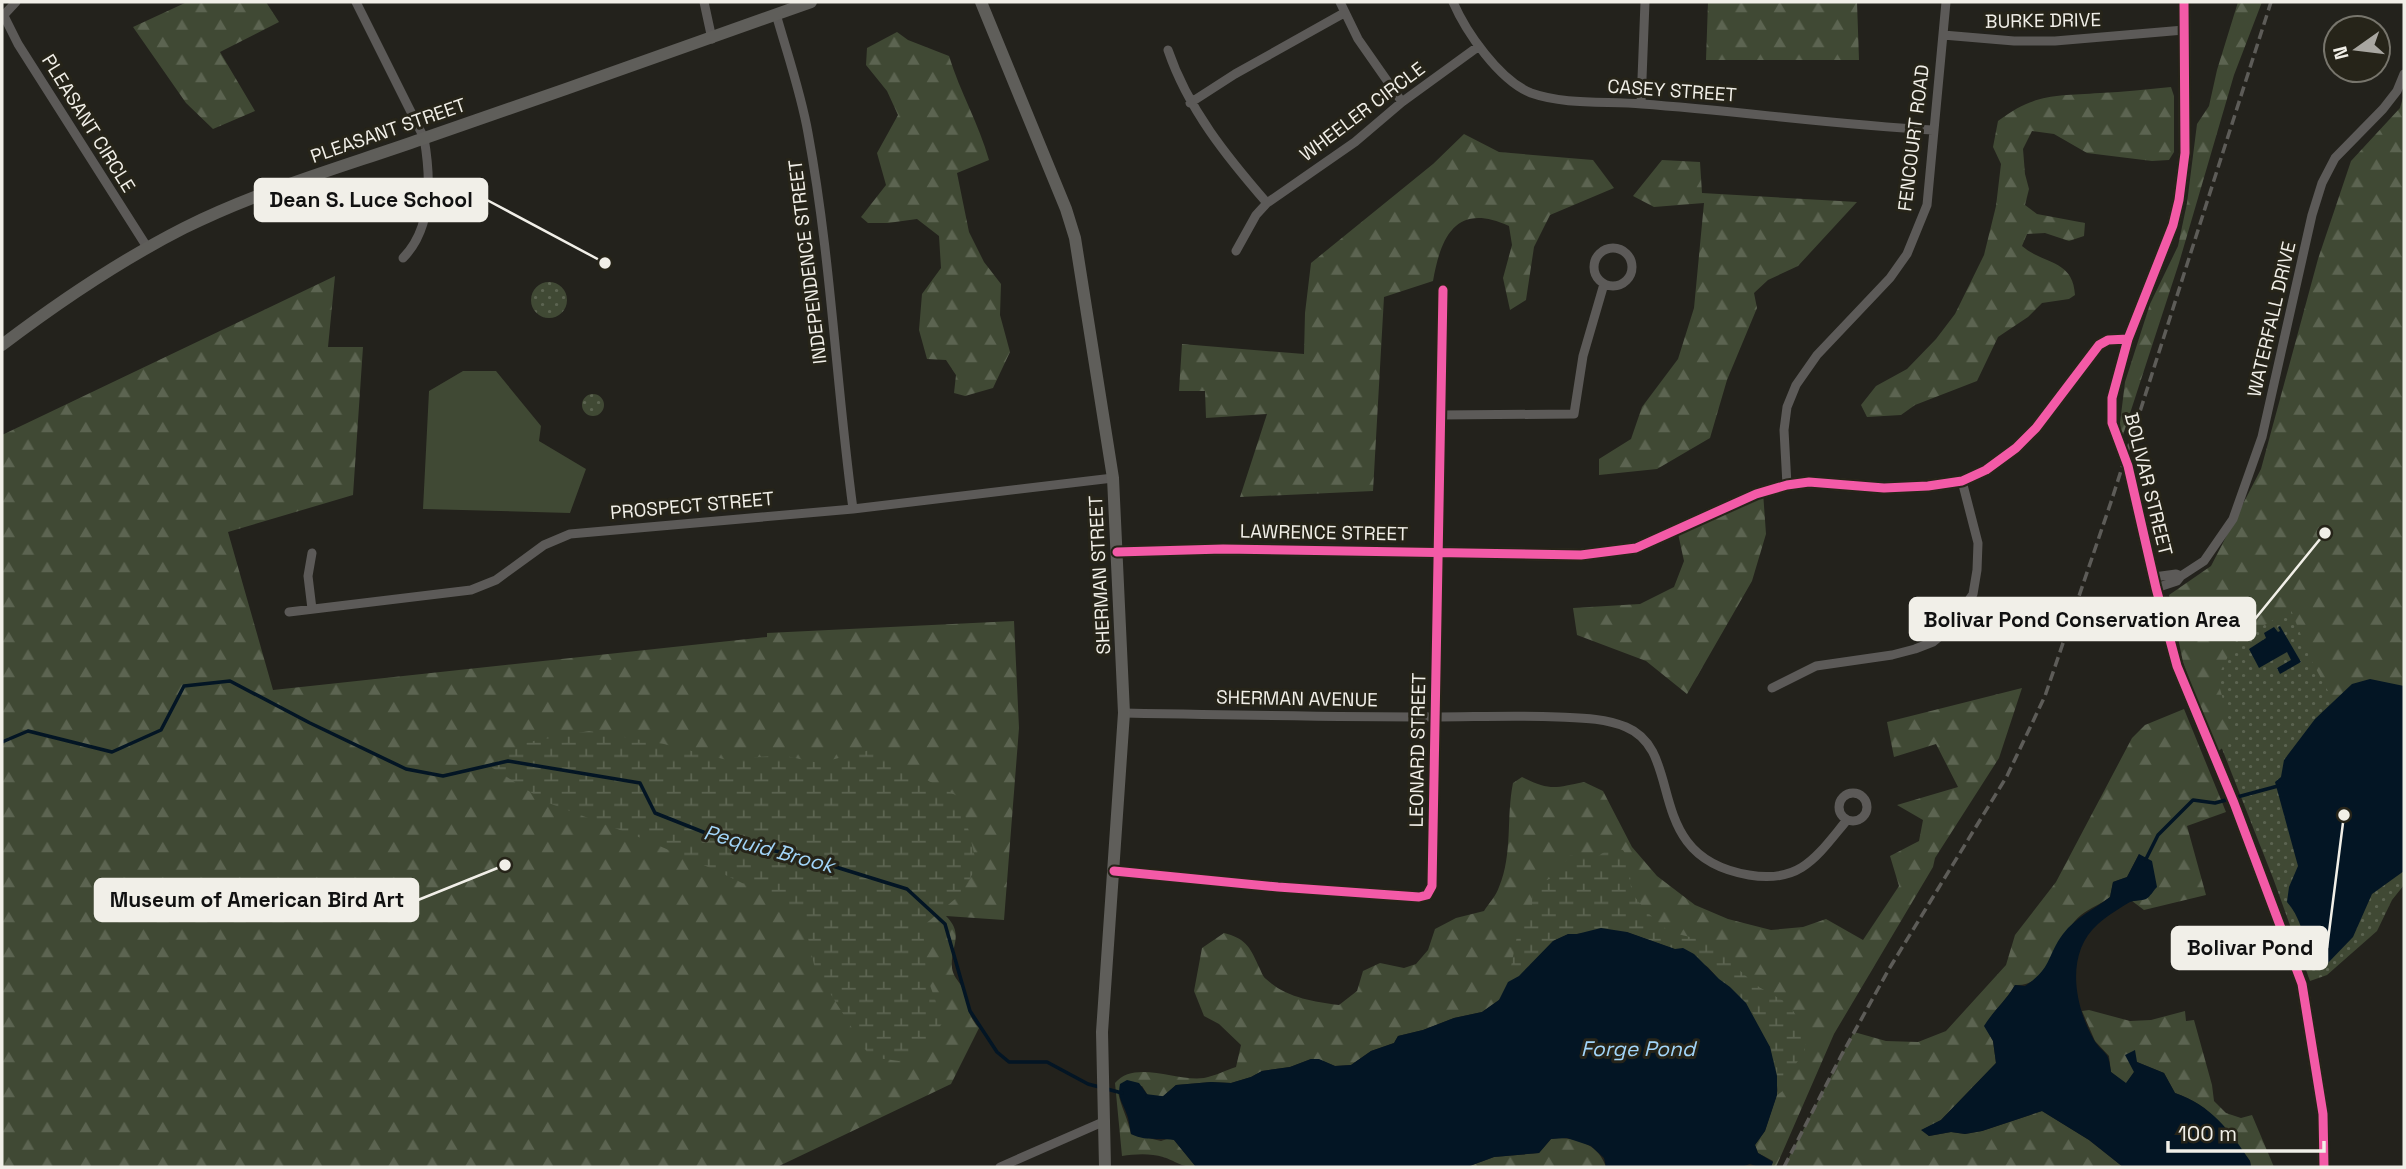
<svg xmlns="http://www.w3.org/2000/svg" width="2406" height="1169" viewBox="0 0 2406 1169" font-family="'Space Grotesk',sans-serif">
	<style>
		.grass { fill: url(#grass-dots) }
		.forest { fill: url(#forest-firs) }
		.wetland { fill: url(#wetland-marsh) }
		.garden { fill: #404934 }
		.water { fill: #031524 }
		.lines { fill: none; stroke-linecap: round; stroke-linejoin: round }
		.stream { stroke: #031524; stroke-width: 3.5 }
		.street { stroke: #5c5a58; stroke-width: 9 }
		.secondary { stroke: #5f5e5a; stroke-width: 12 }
		.rail { stroke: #5d5c58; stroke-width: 3.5; stroke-dasharray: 10 5; stroke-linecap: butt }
		.cycleway-casing { stroke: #262419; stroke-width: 13 }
		.cycleway { stroke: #f35aa7; stroke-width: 9 }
		.labels { text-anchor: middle; stroke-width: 6; stroke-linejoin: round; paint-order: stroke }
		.street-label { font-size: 19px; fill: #f1efe8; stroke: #262419 }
		.water-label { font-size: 21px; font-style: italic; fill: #a2d5f9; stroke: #262419 }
		.leader { fill: none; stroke: #f1efe8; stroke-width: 2.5 }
		.callout-dot { fill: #f1efe8; stroke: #262419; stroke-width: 2.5 }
		.callout { fill: #f1efe8; stroke: #f1efe8; stroke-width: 2.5 }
		.callout-label { font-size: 21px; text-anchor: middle; font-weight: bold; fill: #111 }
	</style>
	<defs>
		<pattern id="grass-dots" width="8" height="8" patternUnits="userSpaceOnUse" patternTransform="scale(1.75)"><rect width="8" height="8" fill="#404934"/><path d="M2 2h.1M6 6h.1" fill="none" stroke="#5c6451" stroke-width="1.8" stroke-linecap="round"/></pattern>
		<pattern id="forest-firs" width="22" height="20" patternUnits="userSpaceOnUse" patternTransform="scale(1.75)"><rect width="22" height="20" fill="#404934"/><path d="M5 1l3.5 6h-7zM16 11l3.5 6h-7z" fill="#5c6451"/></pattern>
		<pattern id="wetland-marsh" width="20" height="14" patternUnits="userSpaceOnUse" patternTransform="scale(1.75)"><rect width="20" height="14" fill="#404934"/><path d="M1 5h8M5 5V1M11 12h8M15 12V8" fill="none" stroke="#5c6451"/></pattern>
	</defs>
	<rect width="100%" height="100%" fill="#23221c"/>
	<!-- grass -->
	<path class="grass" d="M531 300a18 18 0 1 1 36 0a18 18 0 1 1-36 0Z
		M2404,295V885L2392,900L2377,931L2327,975L2310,981L2273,878L2185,655Z
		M582 405a11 11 0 1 1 22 0a11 11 0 1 1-22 0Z"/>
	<!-- forest -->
	<path class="forest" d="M187,2H266L279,22L220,52L255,111L213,129L186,103L133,27Z
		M1708,2H1857L1859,60H1706Z
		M2238,2H2262L2234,75L2179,263L2122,438L2120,423L2125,382L2150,304L2178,246L2187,203L2197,124L2209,106L2217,70Z
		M897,32L908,40L949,56C960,92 979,124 989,160L957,173L969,232L984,262L1001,284L1000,315L1010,352L993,388L965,396L954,393L956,375L946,360L927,359L919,330L922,294L941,268L939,236L917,219L888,223H868L861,217L886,185L877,153L898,115L887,91L866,65L867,48Z
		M2171,87L2174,96V152L2169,160L2152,161L2087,153L2054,134L2032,131L2023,149L2025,174L2029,189L2025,205L2037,214L2085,223L2084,236L2069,241L2045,233L2027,234L2022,246C2044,265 2073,259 2075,295L2069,299L2042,303L2028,317L1998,337L1977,381L1915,405L1901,415L1867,417L1861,405L1876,386L1907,369L1936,339L1955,314L1984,255L1996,206L2001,164L1993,147L1998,121C2035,93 2056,96 2100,93C2124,92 2147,89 2171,87Z
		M2404,94V686C2366,682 2364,673 2334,702L2310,658L2291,610L2236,641L2217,678L2234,739L2216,753L2183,662L2169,595L2211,566L2261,469L2318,259L2351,161L2400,108Z
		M1464,134L1499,152L1593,160L1614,188L1550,215L1534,247L1526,300L1510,310L1503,278L1512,245L1509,226C1457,202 1441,235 1433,281L1384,297L1373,491L1240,497L1267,414L1206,418L1205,391H1179L1182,344L1304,354L1305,313L1311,263L1433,164Z
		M1662,160L1700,162L1702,193L1857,202L1798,266L1768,280L1754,293L1757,308L1727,380L1710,438L1657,469L1599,475V459L1631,439L1642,407L1678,359L1694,308L1704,203L1654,207L1633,196Z
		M335,276L328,347H363L353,495L228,532L273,690L767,637V633L1014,621L1019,728L1004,920L946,916C965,935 950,946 952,968C953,976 958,980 962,987C971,1002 963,1010 979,1028L951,1084L777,1167H2V435Z
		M1763,492L1766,534L1752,581L1687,694L1646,661L1577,635L1573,608L1640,604L1674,587L1684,561L1677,529Z
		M2022,688L1999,758L1935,858L1933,867L1834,1034L1776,1167H1771L1773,1161L1758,1153L1755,1145L1765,1131L1778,1091L1770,1047L1710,968L1675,949L1627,932L1568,934L1553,941L1499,1000L1482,1012L1454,1018L1423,1030L1398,1036L1394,1043L1371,1051L1351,1065L1335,1066L1320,1060L1311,1059L1290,1067L1262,1071L1251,1077L1231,1083L1211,1082L1176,1085L1161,1098L1149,1097L1142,1086L1118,1092C1121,1107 1128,1119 1131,1134L1161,1141L1170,1138L1174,1140L1196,1167C1180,1167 1176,1161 1163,1157C1151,1153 1134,1154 1122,1156L1115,1083C1135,1059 1177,1082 1204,1078C1215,1076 1226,1070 1236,1067L1241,1045L1219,1024L1204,1016L1194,991L1202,948L1224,933C1244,938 1250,946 1258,965C1261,970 1262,976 1266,979C1287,998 1312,1001 1339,1005L1357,991L1363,971L1380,963L1404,968L1416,964L1428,950L1435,929L1456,918L1484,911C1489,903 1496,896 1499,887C1513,854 1506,817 1513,783L1522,777C1550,791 1555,788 1584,782L1603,791L1632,847L1657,876L1695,905L1728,919L1771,930L1803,927L1826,919L1863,940L1899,886L1890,856L1919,841L1923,820L1897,805L1958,787L1936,744L1894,757L1887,722Z
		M2184,709L2226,812L2187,826L2206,895L2144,910L2132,901L2146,899L2139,854L2127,877L2113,882L2110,897C2101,904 2090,908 2081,915C2058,933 2050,988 2015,985C2005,1002 1993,1011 1985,1026L1993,1041L1996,1063L1941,1120L1922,1130L1929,1136L1951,1132L1965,1134L1982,1131L2042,1111L2089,1140L2123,1167H1784L1854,1032L1886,1041L1918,1042L1946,1031L2006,965L2015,935L2056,882L2132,738L2145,725Z
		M2089,1010L2130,1021L2151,1020L2185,1011L2186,1021L2194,1020L2212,1085L2214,1101L2226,1113L2241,1118L2252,1115L2274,1167H2251L2250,1161C2229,1132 2211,1105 2175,1093L2164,1073L2137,1062L2134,1072L2126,1084L2111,1072L2109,1056L2095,1041L2082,1011Z
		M1558,1138C1580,1138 1599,1146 1606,1167H1467L1494,1157L1539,1153L1551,1139Z"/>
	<!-- wetland -->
	<path class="wetland" d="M589,731L664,744L727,760L781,755L819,763L870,750L961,798L977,866L961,894L923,926L926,974L943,1022L925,1048L899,1061L870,1057L815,969L803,916L763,893L715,870L641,838L546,802L488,765L528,742Z
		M1610,848L1623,850L1629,860L1631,888L1634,896L1648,913L1669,932L1707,941L1746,976C1755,987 1769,992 1782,1000C1795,1008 1808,1033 1805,1049C1803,1057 1797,1061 1793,1068C1787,1079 1790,1088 1777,1095C1781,1063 1764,1023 1742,1000C1735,992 1725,986 1718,978C1707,967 1694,946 1675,949L1627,932L1601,928L1576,934H1568L1553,941L1519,976L1508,982L1518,931L1532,909V895L1538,883L1555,877L1570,855L1594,859Z"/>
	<!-- garden -->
	<path class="garden" d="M463,371H496L541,426L539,441L586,469L570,513L423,509L429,391Z"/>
	<!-- water -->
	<path class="water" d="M2280,626L2301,662L2280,674L2277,668L2291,660L2287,652L2259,668L2249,649L2266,638L2264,633L2274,627L2278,632L2280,631L2278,627Z
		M2370,679L2404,686V871L2372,894L2353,937L2326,965L2317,969C2304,947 2304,921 2287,902L2289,887L2298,866L2275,782L2281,777L2284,760L2315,719L2352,684Z
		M2139,854L2152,861L2157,887C2154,890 2150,897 2146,899C2141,901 2135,900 2130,902C2120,908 2107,916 2098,924C2065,953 2074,1005 2094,1040C2105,1057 2108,1048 2111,1072L2126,1083L2134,1072L2125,1055L2135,1050L2137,1062L2164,1073L2175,1093C2211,1105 2230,1131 2250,1161L2251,1167H2123L2089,1140L2042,1111L1982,1131L1965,1134L1951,1132L1929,1136L1921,1130L1941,1120L1996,1063L1993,1041L1984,1026C1994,1010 2005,1002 2015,985L2025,986C2053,967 2046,957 2063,934C2076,917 2093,910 2110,897L2113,882L2127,877Z
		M1601,928L1627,932L1675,949L1683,948L1694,954L1719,979L1730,987L1746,1003L1770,1047L1777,1076V1095L1765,1131L1755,1145L1758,1153L1773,1162L1771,1167H1759L1750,1164L1741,1167H1606L1604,1158L1591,1146L1567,1138L1551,1139L1539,1153L1494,1157L1467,1167H1196L1174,1140C1160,1137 1147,1142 1131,1134C1130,1128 1129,1120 1127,1115C1123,1103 1117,1098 1120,1084L1127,1080L1139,1083L1149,1097L1161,1098L1176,1085L1211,1082L1231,1083L1251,1077L1262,1071L1290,1067L1311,1059H1319L1335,1066L1351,1065L1371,1051L1394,1043L1398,1036L1423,1030L1454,1018L1482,1012L1499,1000L1508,982L1519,976L1553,941L1568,934H1577Z"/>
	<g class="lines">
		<!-- stream -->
		<path class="stream" d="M2,742L28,731L112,752L161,730L184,686L230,681L310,723L406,769L443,776L508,761L640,783L655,813L731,843L797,855L907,889L945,924L970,1011L997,1052L1009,1062H1047L1088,1084L1122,1093
			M2146,859L2158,835L2193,800L2215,803L2278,786
			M1147,1096L1163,1098"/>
		<!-- street -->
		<path class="street" d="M356,2L424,138C431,178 433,228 403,258
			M704,2L712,39
			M1340,2L1358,39L1402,102
			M1453,2C1466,32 1499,80 1531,93C1565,105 1606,101 1642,104C1739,111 1836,125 1933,130
			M776,14C787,53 801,93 808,133C831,257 836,384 853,509
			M4,16L18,44L147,247
			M2,17L16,2
			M1943,35L2014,41H2055L2184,30
			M1168,50C1188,109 1227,157 1267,203
			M1190,103L1235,74L1344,13
			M1641,104L1645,2
			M1594 267a19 19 0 1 1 38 0a19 19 0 1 1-38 0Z
			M1236,251L1256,215L1267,203L1355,142L1402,102L1479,46
			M1441,415L1574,414L1583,356L1604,284
			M1787,485L1784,430L1787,407L1796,385L1817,355L1890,278L1907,254L1927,205L1946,2
			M2181,576L2204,561L2233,519L2262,437L2312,215L2322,183L2335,158L2383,109L2397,91L2404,74
			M2154,577L2176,574L2181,576L2177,581L2156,588
			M312,609L308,576L312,553
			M289,612L471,590L496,580L544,545L570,534L853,509L1113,478
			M1772,688L1816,666L1892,655L1915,649L1933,642L1949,629L1973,594L1977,570L1978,543L1962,481
			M1124,713C1226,715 1329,717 1431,717C1474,717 1516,715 1558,717C1581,718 1604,718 1626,727C1687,752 1640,857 1749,875C1801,884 1817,856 1847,820
			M1839 807a14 14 0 1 1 28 0a14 14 0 1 1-28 0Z
			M1114,871L1278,887L1419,897L1427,895L1432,886L1443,290
			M1000,1167L1105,1121"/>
		<!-- secondary -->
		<path class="secondary" d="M981,2L1066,209L1075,238L1113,478L1124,713L1102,1032L1105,1167
			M2184,2L2185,153L2179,200L2173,225L2128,339L2112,398V423L2128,466L2156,588L2177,666L2234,803L2302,984L2323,1114L2324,1167
			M2,345C60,301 119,261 184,228C260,190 342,167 422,139C552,94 681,49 811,2
			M1117,552L1223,549L1581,555L1636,548L1756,494L1787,485L1809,482L1884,488L1928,486L1962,481L1986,470L2016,448L2036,428L2099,345L2108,340L2128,339"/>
		<!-- rail -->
		<path class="rail" d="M1784,1167L1841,1056L1889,969L2007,776L2045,696L2112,499L2271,2"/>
		<defs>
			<path id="cycleway" d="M2184,2L2185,153L2179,200L2173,225L2128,339L2112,398V423L2128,466L2156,588L2177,666L2234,803L2302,984L2323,1114L2324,1167
				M1117,552L1223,549L1581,555L1636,548L1756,494L1787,485L1809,482L1884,488L1928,486L1962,481L1986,470L2016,448L2036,428L2099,345L2108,340L2128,339
				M1114,871L1278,887L1419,897L1427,895L1432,886L1443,290"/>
		</defs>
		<!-- cycleway casing -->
		<use href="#cycleway" class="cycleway-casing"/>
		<!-- cycleway -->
		<use href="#cycleway" class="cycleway"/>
	</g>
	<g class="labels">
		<!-- street labels -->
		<g class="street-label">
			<text transform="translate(2043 20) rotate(-1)" y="7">BURKE DRIVE</text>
			<text transform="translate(1672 90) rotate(4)" y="7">CASEY STREET</text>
			<text transform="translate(1362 111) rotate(-37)" y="7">WHEELER CIRCLE</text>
			<text transform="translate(89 123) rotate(58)" y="7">PLEASANT CIRCLE</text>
			<text transform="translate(388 130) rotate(-19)" y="7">PLEASANT STREET</text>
			<text transform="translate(1913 138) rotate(-83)" y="7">FENCOURT ROAD</text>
			<text transform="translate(807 262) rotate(-97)" y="7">INDEPENDENCE STREET</text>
			<text transform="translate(2271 319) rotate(-77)" y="7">WATERFALL DRIVE</text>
			<text transform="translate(2149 484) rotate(76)" y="7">BOLIVAR STREET</text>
			<text transform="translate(692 505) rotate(-5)" y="7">PROSPECT STREET</text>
			<text transform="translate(1324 532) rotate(1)" y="7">LAWRENCE STREET</text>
			<text transform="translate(1099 575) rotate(-93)" y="7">SHERMAN STREET</text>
			<text transform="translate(1297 698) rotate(1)" y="7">SHERMAN AVENUE</text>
			<text transform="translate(1417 750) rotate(-89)" y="7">LEONARD STREET</text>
		</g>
		<!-- water labels -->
		<g class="water-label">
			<text transform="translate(769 849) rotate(15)" y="7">Pequid Brook</text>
			<text x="1638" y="1056">Forge Pond</text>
		</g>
	</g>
	<!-- callouts -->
	<path class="leader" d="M605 263L487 200M2325 533L2255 619M505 865L418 900M2344 815L2327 948"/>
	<g class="callout-dot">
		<circle cx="605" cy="263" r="7"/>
		<circle cx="2325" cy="533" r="7"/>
		<circle cx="505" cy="865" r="7"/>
		<circle cx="2344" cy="815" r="7"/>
	</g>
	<g class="callout">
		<rect x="255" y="179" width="232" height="42" rx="7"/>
		<rect x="1910" y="598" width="345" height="42" rx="7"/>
		<rect x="95" y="879" width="323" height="42" rx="7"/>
		<rect x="2172" y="927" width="155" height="42" rx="7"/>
	</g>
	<g class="callout-label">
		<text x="371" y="207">Dean S. Luce School</text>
		<text x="2082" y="627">Bolivar Pond Conservation Area</text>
		<text x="257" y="907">Museum of American Bird Art</text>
		<text x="2250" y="955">Bolivar Pond</text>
	</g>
	<!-- border -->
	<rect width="2406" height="1169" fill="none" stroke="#f1efe8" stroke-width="7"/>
	<!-- north arrow -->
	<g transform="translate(2357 49) rotate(256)"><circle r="33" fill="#262419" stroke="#77756c" stroke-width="2"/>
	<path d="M0-5L12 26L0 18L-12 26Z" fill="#a9a7a1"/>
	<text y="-10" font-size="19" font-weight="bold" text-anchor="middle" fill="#f1efe8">N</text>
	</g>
	<!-- scale -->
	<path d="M2168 1141v10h156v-10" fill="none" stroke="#f1efe8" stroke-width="3.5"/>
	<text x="2178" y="1141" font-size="21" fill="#f1efe8" stroke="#262419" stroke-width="5" paint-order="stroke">100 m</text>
</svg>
